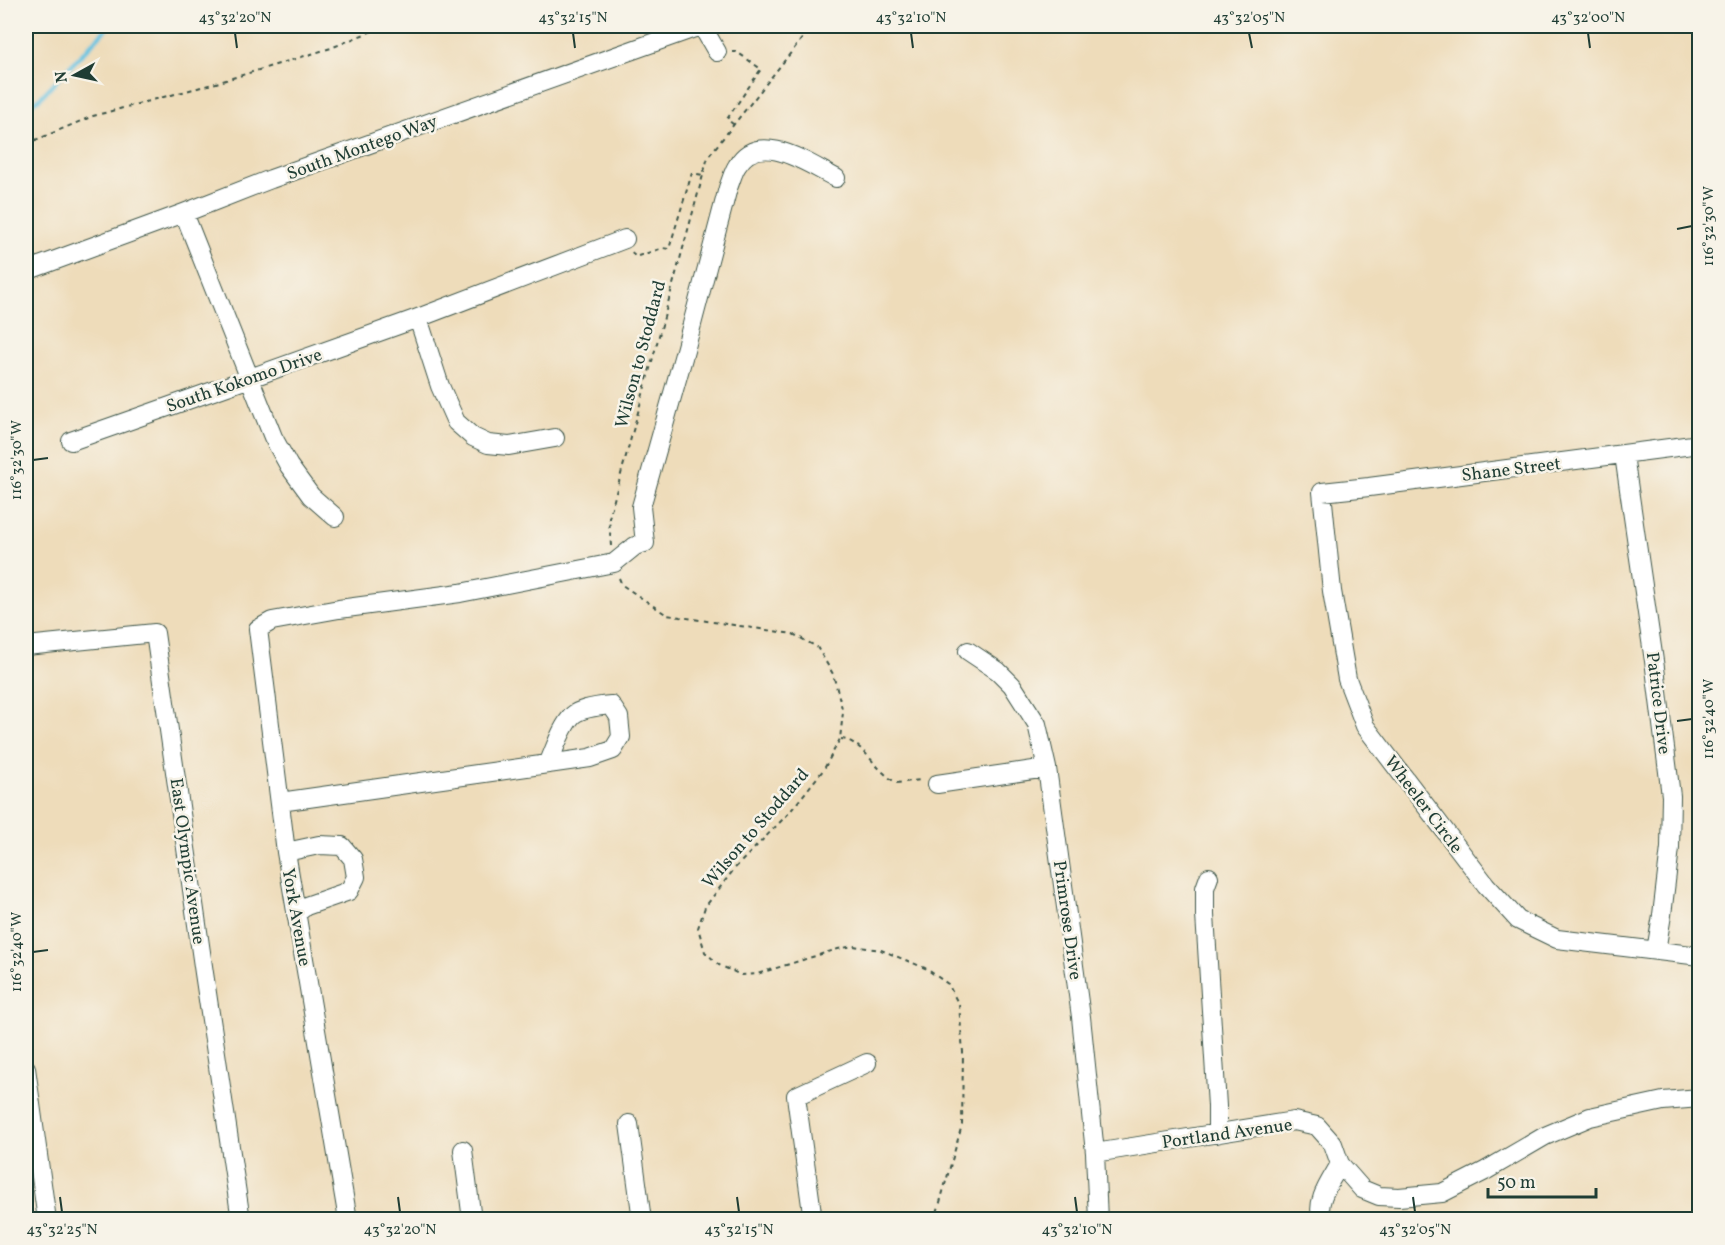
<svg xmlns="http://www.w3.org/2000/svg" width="1725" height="1245" viewBox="0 0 1725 1245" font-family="Vollkorn,serif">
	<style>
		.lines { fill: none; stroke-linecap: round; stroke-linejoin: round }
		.stream { stroke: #64c3e2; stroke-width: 4.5 }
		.minor-casing { stroke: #3e5548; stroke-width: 20 }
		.path { stroke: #3e5548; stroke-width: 2; stroke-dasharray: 4.5 4.5; stroke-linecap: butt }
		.minor { stroke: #fff; stroke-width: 18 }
		.ticks { fill: none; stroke: #1f3d34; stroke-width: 2 }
		.labels { text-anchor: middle; stroke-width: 5; stroke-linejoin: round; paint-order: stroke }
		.street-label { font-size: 18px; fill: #1f3d34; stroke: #f7f3e8 }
		.neatline { fill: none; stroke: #1f3d34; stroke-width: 2 }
		.ticks-label { font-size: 15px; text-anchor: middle; fill: #1f3d34 }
	</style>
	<rect width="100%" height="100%" fill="#f7f3e8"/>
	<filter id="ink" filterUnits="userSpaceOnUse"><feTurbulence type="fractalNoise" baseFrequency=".0167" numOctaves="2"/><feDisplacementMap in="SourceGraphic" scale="12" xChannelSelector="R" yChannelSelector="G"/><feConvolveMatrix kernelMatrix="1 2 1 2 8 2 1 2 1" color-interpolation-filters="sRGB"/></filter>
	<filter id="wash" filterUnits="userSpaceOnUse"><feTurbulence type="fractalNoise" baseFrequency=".008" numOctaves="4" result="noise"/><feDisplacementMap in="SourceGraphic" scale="24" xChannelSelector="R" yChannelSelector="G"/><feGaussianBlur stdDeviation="1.35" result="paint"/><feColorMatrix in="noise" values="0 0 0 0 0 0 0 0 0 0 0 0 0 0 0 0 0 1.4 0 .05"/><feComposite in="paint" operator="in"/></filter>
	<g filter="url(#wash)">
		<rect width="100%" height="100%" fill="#eedcba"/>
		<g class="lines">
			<!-- stream -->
			<path class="stream" d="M26,105L38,100L109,26"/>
		</g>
	</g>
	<g filter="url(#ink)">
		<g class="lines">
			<defs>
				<path id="minor" d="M702,26L717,52
					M184,213L273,437L289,466L311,496L335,517
					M26,271L184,213L271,179L700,26
					M418,318L440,386L456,422L473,437L488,444L509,446L555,438
					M71,441L250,378L418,318L625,239
					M1700,444L1369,487L1322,492L1332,591L1347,679L1365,726L1486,885L1518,920L1557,939L1700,956
					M1624,455L1655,668L1671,796L1670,848L1662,915L1656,951
					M26,646L155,633L204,973L241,1220
					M968,651L998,671L1012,685L1037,724L1047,768L1081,1017L1095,1153L1098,1220
					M611,705L619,717L621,737L613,750L590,758L548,764C555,749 561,727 573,715C581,708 600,706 611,705Z
					M937,784L1047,768
					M280,802L548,764
					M286,852L319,845L342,846L353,859L356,877L349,891L306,906L296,914
					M1209,877L1205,888V915L1217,1106V1134
					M26,1068L47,1220
					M629,1124L642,1220
					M463,1150L472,1220
					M1095,1153L1294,1121L1317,1126L1333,1144L1340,1164L1362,1189L1379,1196L1399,1197L1442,1193L1485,1171L1545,1136L1590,1117L1663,1101L1700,1098
					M348,1220L286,852L258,629L272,621L339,609L460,593L614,563L635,546L645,543L641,507L686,347L728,188C731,181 733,172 737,166C759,128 810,165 836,178
					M813,1220L796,1096L867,1063
					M1323,1220C1313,1203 1332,1179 1340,1164"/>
			</defs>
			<!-- minor casing -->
			<use href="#minor" class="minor-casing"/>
			<!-- path -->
			<path class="path" d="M732,52H737L761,69L727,119L734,125
				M26,144L93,116L216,83L331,48L384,26
				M632,252L635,257L663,248L669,249L692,173L703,175
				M611,546L609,518L708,157L812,26
				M619,578L622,585L667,615L793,634L817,647L833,674L843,712L840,739L824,769L789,813L735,868L705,907L698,928L705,952L719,965L741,975L757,974L838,949L853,946L881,950L925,968L948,984L959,1005L963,1052L962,1125L935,1220
				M841,739C859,740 871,762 884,773C888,777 892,780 896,783L921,780"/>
			<!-- minor -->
			<use href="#minor" class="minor"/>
		</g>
	</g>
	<!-- ticks -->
	<path class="ticks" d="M235,33L237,48M573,33L575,48M911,33L913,48M1249,33L1252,48M1588,33L1590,48M1677,229L1692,226M33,460L48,458M1677,721L1692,719M33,952L48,950M60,1197L62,1212M398,1197L400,1212M737,1197L739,1212M1075,1197L1077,1212M1413,1197L1415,1212"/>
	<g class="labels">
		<!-- street labels -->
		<g class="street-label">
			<text transform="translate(362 147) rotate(-20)" y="6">South Montego Way</text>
			<text transform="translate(640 354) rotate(-75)" y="6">Wilson to Stoddard</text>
			<text transform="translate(244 380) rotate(-19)" y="6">South Kokomo Drive</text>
			<text transform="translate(1511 469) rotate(-7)" y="6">Shane Street</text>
			<text transform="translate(1659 703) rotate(83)" y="6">Patrice Drive</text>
			<text transform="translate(1424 804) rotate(53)" y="6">Wheeler Circle</text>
			<text transform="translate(755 828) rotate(-49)" y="6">Wilson to Stoddard</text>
			<text transform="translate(188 861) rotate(82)" y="6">East Olympic Avenue</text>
			<text transform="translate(297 917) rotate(80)" y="6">York Avenue</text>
			<text transform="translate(1068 920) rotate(82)" y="6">Primrose Drive</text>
			<text transform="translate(1227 1133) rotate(-8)" y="6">Portland Avenue</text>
		</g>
	</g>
	<!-- margin -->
	<rect width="1725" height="1245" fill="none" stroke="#f7f3e8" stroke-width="66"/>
	<!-- north arrow -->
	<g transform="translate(75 75) rotate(262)" stroke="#f7f3e8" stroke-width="4.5" paint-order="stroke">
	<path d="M0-4.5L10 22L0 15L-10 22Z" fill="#1f3d34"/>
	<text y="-9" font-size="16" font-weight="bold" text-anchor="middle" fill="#1f3d34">N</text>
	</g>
	<!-- scale -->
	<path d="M1488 1188v9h108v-9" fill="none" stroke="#1f3d34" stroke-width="3"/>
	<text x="1497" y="1188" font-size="18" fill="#1f3d34" stroke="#f7f3e8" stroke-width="4.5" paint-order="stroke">50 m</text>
	<rect x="33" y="33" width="1659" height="1179" class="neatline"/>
	<g class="ticks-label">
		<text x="235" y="22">43°32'20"N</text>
		<text x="573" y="22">43°32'15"N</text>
		<text x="911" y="22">43°32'10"N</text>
		<text x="1249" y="22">43°32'05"N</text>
		<text x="1588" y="22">43°32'00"N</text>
		<text transform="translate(1708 226) rotate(-90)" y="5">116°32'30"W</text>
		<text transform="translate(16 460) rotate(-90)" y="5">116°32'30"W</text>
		<text transform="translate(1708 719) rotate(-90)" y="5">116°32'40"W</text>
		<text transform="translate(16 952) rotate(-90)" y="5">116°32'40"W</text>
		<text x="62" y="1234">43°32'25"N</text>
		<text x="400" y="1234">43°32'20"N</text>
		<text x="739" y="1234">43°32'15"N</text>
		<text x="1077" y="1234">43°32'10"N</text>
		<text x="1415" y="1234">43°32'05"N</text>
	</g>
</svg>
